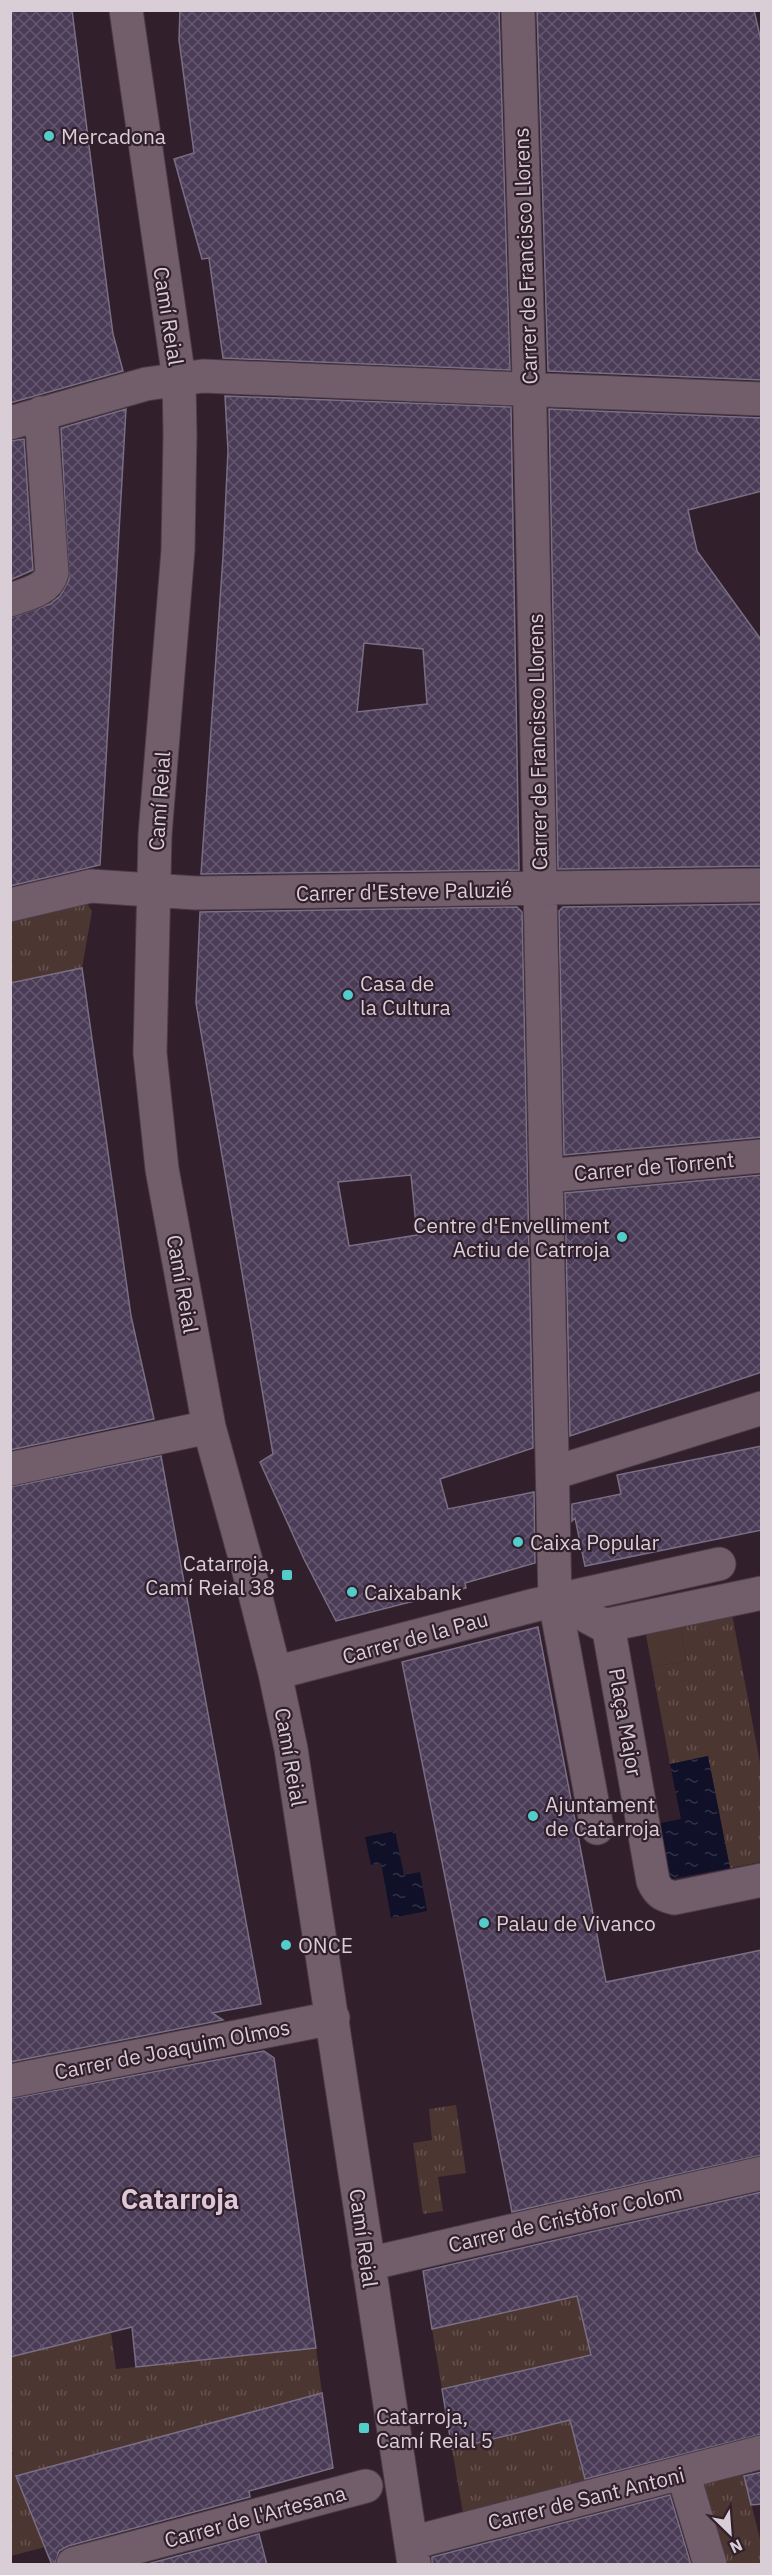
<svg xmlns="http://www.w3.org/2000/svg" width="772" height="2575" font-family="'IBM Plex Sans',sans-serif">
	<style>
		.grass { fill: url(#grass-tufts) }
		.green { fill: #4c3631 }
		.water { fill: url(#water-ripples) }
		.building { fill: url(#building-cross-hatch); stroke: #796e83; stroke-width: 1.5; fill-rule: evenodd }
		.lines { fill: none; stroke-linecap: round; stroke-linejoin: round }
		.minor-casing { stroke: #4b3c47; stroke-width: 35 }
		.minor { stroke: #725d6b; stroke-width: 33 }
		.poi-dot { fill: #53cdc9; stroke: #31202c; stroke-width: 2 }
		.labels { text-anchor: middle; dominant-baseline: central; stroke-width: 4.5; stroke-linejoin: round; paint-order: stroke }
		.poi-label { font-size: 21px; fill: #d9cdd6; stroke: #31202c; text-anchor: start }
		.street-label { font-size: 21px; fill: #d9cdd6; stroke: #31202c }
		.district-label { font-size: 27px; font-weight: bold; fill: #dec7d7; stroke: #31202c }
	</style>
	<defs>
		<pattern id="grass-tufts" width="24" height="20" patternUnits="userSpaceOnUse" patternTransform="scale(1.5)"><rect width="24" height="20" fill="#4c3631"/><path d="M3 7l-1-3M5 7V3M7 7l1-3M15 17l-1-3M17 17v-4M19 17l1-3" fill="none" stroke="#65524e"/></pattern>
		<pattern id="water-ripples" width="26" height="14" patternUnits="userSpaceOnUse" patternTransform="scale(1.5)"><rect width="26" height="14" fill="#101029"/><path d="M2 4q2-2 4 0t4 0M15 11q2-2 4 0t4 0" fill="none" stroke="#323247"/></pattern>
		<pattern id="building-cross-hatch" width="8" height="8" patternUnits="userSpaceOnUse" patternTransform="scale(1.5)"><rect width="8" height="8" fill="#4a3c57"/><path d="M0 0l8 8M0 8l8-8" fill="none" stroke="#64576e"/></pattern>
	</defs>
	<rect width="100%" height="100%" fill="#31202c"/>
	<path class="grass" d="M85,901L92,911L82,968L11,983V921Z
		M732,1614L761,1768V1862L730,1868L708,1756L670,1764L652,1667L686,1661L680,1624Z
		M456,2105L466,2173L438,2177L443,2211L423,2214L413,2143L432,2140L429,2109Z
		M577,2295L591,2355L442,2389L432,2329Z
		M111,2332L116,2369L316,2348L322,2393L16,2476L45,2547L11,2556L10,2456L13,2454L10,2447L11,2357Z
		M570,2420L585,2482L463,2513L452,2449Z
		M743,2471L761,2543V2564H725L702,2482Z"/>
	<path class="green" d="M680,1624L686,1661L652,1667L645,1630Z"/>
	<path class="water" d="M708,1756L730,1868L671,1879L660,1823L681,1819L670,1764Z
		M395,1831L404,1875L420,1872L427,1911L391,1918L381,1863L371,1865L365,1837Z"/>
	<path class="building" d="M10,10H72L107,289L113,334L123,371L10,403Z
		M180,10H499L510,370L223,358L209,258L202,259L174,159L194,153L179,40Z
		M537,10H754L762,45V380L548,371Z
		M225,396L511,407L519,870L201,874L223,557L228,451ZM364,643L423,649L427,704L357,712Z
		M126,409L100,865L10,886V618L50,604L60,596L69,580L61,428Z
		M549,409L762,418V491L688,510L697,551L762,641V866L558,869Z
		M24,439L33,570L10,580V441Z
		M762,904V1137L564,1155L559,911L563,907Z
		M517,907L522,912L533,1448L440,1479L448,1509L534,1492L535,1563L465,1583L466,1588L336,1621L304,1559L260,1462L273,1454L196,1003L200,912ZM411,1175L417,1235L349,1246L338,1182Z
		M82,968L131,1316L154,1419L10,1450V983Z
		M762,1175V1372L570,1436L565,1193Z
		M762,1446V1530L585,1566L575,1518L572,1521V1504L621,1494L617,1475Z
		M161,1456L261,2004L212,2013L223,2020L10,2062V1487Z
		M538,1627L606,1982L762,1950V2155L512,2212L402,1662Z
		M264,2051L274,2058L316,2348L136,2367L132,2327L10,2357V2099Z
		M762,2192V2434L585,2479L570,2420L452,2449L442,2389L591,2355L577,2296L432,2329L423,2271Z
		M322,2393L333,2468L249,2491L250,2497L68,2546L59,2551L55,2565H52L16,2476Z
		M762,2472V2504L751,2505L744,2476Z
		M670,2495L691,2565H432V2557Z
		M259,2534L267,2565H144Z"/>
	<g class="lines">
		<defs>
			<path id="minor" d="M126,10L179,379L180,434L178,550L155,835L150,1053L162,1169L209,1427L254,1590L275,1673L291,1749L414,2564
				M518,10L530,412L555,1601L597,1828
				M10,423L146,384L203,376L762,399
				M10,600C26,594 47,591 52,573L41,413
				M10,905L91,886L196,893L762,885
				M546,1176L762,1156
				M10,1469L209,1427
				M563,1470L762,1408
				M588,1617L601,1624L608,1625L762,1593
				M608,1625L653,1881C658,1892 662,1895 674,1898L762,1880
				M275,1673L535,1605L719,1564
				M10,2081L333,2018
				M368,2264L762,2173
				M683,2473L710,2564
				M411,2543L762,2452
				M73,2564L366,2486"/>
		</defs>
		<use href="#minor" class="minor-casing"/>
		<use href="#minor" class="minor"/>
	</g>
	<g class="poi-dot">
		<circle cx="49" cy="136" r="6"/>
		<circle cx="348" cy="995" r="6"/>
		<circle cx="622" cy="1237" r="6"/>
		<circle cx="518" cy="1542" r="6"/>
		<rect x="281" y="1569" width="12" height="12" rx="3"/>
		<circle cx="352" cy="1592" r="6"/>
		<circle cx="533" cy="1816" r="6"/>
		<circle cx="484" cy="1923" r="6"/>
		<circle cx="286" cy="1945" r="6"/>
		<rect x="358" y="2422" width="12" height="12" rx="3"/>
	</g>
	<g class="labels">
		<g class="poi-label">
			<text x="61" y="136">Mercadona</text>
			<text x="360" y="983">Casa de<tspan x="360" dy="24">la Cultura</tspan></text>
			<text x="610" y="1225" text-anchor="end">Centre d'Envelliment<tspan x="610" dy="24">Actiu de Catrroja</tspan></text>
			<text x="530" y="1542">Caixa Popular</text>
			<text x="275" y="1563" text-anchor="end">Catarroja,<tspan x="275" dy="24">Camí Reial 38</tspan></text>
			<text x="364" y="1592">Caixabank</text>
			<text x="545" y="1804">Ajuntament<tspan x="545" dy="24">de Catarroja</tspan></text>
			<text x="496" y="1923">Palau de Vivanco</text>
			<text x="298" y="1945">ONCE</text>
			<text x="376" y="2416">Catarroja,<tspan x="376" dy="24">Camí Reial 5</tspan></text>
		</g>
		<g class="street-label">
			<text transform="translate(525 256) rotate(-92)">Carrer de Francisco Llorens</text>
			<text transform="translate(169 316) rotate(81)">Camí Reial</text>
			<text transform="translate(537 742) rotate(-91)">Carrer de Francisco Llorens</text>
			<text transform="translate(159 801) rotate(-86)">Camí Reial</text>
			<text transform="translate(404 891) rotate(-1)">Carrer d'Esteve Paluzié</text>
			<text transform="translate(654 1166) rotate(-5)">Carrer de Torrent</text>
			<text transform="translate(183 1284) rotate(80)">Camí Reial</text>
			<text transform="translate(415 1637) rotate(-15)">Carrer de la Pau</text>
			<text transform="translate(626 1722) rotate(80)">Plaça Major</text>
			<text transform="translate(291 1757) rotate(80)">Camí Reial</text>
			<text transform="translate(172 2049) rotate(-11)">Carrer de Joaquim Olmos</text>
			<text transform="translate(565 2218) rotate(-13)">Carrer de Cristòfor Colom</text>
			<text transform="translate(364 2238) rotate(82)">Camí Reial</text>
			<text transform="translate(586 2498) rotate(-14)">Carrer de Sant Antoni</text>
			<text transform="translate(255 2516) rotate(-15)">Carrer de l'Artesana</text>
		</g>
		<g class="district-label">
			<text x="180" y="2198">Catarroja</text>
		</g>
	</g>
	<rect width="772" height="2575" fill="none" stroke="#d9cdd6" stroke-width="24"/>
	<g transform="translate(730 2533) rotate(155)" stroke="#31202c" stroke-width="4.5" paint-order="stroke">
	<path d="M0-4.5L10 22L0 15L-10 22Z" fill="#d9cdd6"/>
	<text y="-9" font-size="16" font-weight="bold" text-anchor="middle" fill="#d9cdd6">N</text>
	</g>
</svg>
